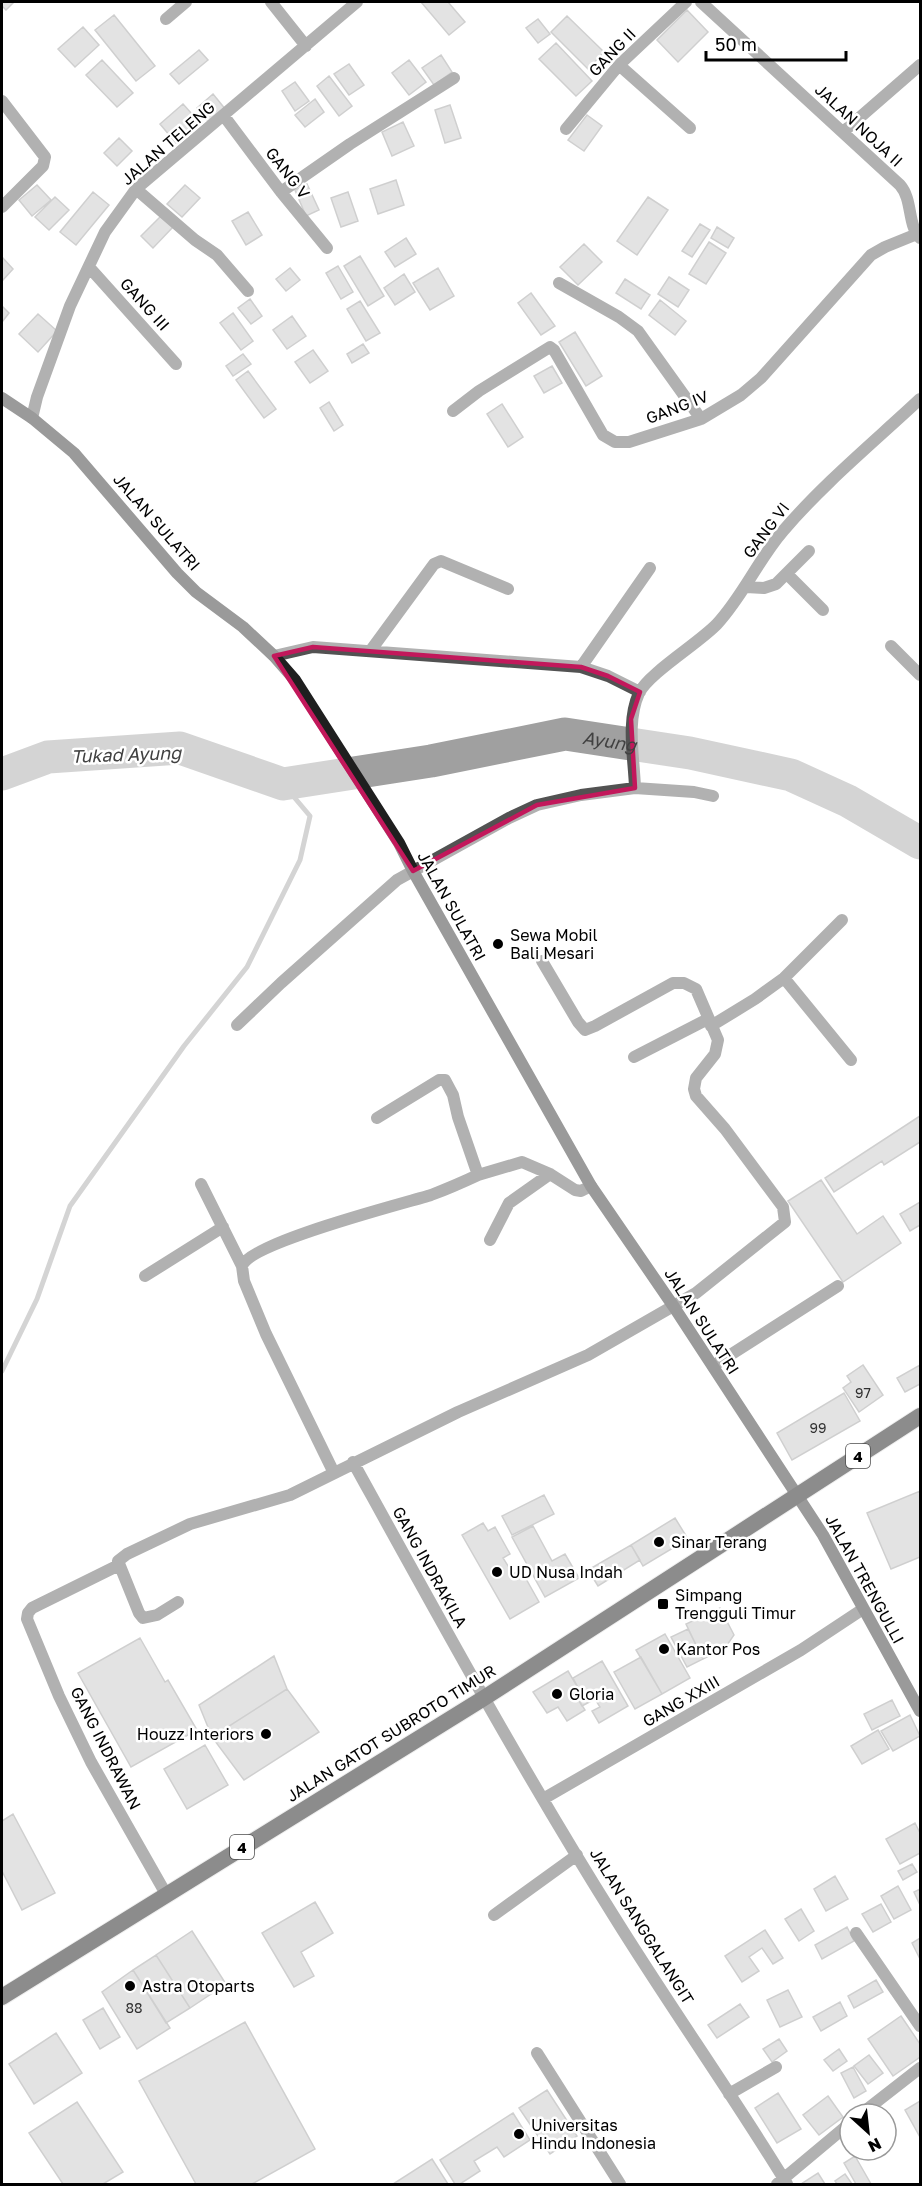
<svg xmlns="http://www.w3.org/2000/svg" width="922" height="2186" font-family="'Golos Text',sans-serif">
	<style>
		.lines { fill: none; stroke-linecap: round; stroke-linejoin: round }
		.stream { stroke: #a0a0a0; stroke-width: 5 }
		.river { stroke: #a0a0a0; stroke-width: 33 }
		.building { fill: #c2c2c2; stroke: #969696; stroke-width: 1.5 }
		.trunk-casing { stroke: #dbdbdb; stroke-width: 18 }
		.minor { stroke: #525252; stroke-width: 12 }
		.secondary { stroke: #1f1f1f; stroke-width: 12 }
		.trunk { stroke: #000; stroke-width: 16 }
		.marked { fill: none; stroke: #c2185b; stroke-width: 4.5; stroke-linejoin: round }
		.poi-dot { fill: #000; stroke: #fff; stroke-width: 2 }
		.labels { text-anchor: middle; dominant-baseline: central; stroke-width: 5; stroke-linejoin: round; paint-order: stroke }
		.number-label { font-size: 14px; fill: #303030 }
		.shield { fill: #fff; stroke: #4c4c4c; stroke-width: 1.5 }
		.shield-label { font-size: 15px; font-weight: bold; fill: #000 }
		.street-label { font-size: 16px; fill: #000; stroke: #fff }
		.poi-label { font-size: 16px; fill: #000; stroke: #fff; text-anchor: start }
		.water-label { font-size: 18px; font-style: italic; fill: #414141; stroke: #fff }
	</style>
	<rect width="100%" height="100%" fill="#fff"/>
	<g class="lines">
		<path class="stream" d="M2,1371L37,1299L70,1206L184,1046L247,967L300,860L310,816L283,784"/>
		<path class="river" id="s1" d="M2,774L48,757L180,748L283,784L431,761L565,734L690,753L791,775L848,801L920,843"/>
	</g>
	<path class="building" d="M2,2H14L6,10L2,6Z
		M421,2H448L465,22L449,35Z
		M687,10L708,32L678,62L657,40Z
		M114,15L155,66L136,81L95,30Z
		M567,16L604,52L588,69L551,32Z
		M538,19L550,34L538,43L526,28Z
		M83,27L99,45L75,67L58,49Z
		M556,43L592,81L576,96L539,59Z
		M199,50L208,60L179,84L170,74Z
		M441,55L452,72L434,85L422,68Z
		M102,60L133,93L117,107L86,75Z
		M409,60L426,82L409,95L392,73Z
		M349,64L364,85L349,95L334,74Z
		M329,76L352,106L339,116L317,86Z
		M295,82L309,101L295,111L282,91Z
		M213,94L226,110L210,124L197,108Z
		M315,99L324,112L305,127L295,115Z
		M183,104L200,123L176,143L160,124Z
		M450,105L461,138L445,143L435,110Z
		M587,115L602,126L584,151L568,140Z
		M403,122L414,146L392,156L382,132Z
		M119,138L132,151L117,166L104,153Z
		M396,180L404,205L378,214L370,189Z
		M307,184L319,210L306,216L295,190Z
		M37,185L51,200L32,216L19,200Z
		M185,185L200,198L182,217L167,204Z
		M93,192L109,205L76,245L60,232Z
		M348,192L358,221L341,227L331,198Z
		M55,197L69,210L49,230L35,217Z
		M648,197L668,210L637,255L617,241Z
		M248,212L262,235L246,245L232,221Z
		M161,216L173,227L153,248L141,236Z
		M700,224L710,230L692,257L682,251Z
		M717,227L734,238L728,248L711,238Z
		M406,238L416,254L395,267L385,252Z
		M709,242L726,253L706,284L689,274Z
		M584,244L602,262L578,285L560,267Z
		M360,256L384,296L368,306L344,266Z
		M2,257L13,269L2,281Z
		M338,266L353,292L341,299L326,273Z
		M290,268L300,280L286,291L276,279Z
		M438,268L454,296L430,310L413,283Z
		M404,274L415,292L395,305L384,288Z
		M669,277L689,290L678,307L658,294Z
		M625,279L650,295L641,309L616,293Z
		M531,293L555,326L541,335L518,303Z
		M250,299L262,316L251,324L238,308Z
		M660,300L686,321L675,335L649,315Z
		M360,301L380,333L366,341L347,309Z
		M2,306L9,313L2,322Z
		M233,313L253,341L241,350L220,323Z
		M38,314L57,331L38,352L19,334Z
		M292,316L306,336L287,349L273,330Z
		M575,332L602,376L586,386L559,342Z
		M363,344L369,353L352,363L347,354Z
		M313,350L328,371L310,383L295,362Z
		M243,354L251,364L233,376L226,366Z
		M552,366L562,383L544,393L534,376Z
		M248,371L276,409L264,418L236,380Z
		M329,402L343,425L334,431L320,408Z
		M502,404L523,437L508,447L487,414Z
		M920,1116V1142L884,1165L882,1161L834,1192L825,1178Z
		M821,1180L857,1234L883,1216L901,1243L843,1282L788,1201Z
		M920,1202V1225L910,1231L900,1214Z
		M863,1365L883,1395L859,1412L843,1388L851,1382L847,1376Z
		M920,1365V1384L905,1392L897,1378Z
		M844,1393L860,1421L792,1460L777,1433Z
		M920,1491V1557L891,1569L867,1513Z
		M544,1495L554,1514L512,1535L502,1516Z
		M675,1518L688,1539L643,1566L631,1545Z
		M483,1523L488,1531L495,1527L510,1554L503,1558L513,1574L521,1570L539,1602L510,1619L462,1535Z
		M533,1526L552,1561L565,1554L579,1578L545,1597L512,1537Z
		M631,1545L640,1560L598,1586L588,1570Z
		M720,1608L734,1635L725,1648L703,1659L686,1624Z
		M688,1629L703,1659L687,1667L671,1637Z
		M665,1634L690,1678L662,1694L636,1650Z
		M140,1638L165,1682L168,1680L197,1730L131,1767L78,1673Z
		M274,1656L287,1689L212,1737L199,1705Z
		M641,1657L662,1694L635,1709L614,1672Z
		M602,1661L628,1706L599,1723L592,1711L600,1707L595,1699L582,1706L576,1696L581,1693L573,1678Z
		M568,1671L581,1693L576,1696L585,1710L567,1721L558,1707L547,1713L533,1692Z
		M287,1689L319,1732L244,1780L212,1737Z
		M892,1700L900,1716L872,1730L864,1714Z
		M910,1715L920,1736L893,1751L881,1731Z
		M878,1730L889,1749L862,1764L851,1746Z
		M205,1745L228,1785L187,1809L164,1769Z
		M13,1814L55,1893L22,1910L2,1871V1821Z
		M915,1823L920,1833V1853L900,1864L886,1839Z
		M912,1864L917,1872L903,1880L898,1871Z
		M835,1876L848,1899L826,1911L814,1889Z
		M898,1886L911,1910L894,1919L881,1896Z
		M920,1889V1905L914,1892Z
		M315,1902L333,1933L301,1952L314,1976L294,1987L262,1933Z
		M881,1904L891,1922L873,1932L862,1914Z
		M801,1909L814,1931L799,1941L785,1919Z
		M847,1927L854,1941L822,1959L815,1945Z
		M765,1930L783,1958L773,1964L762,1948L749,1957L759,1971L742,1982L725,1956Z
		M192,1931L226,1984L190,2008L156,1955Z
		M920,1938V1959L912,1943Z
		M156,1955L190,2008L166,2023L133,1970Z
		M133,1970L170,2028L137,2049L102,1992Z
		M876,1980L883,1992L854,2008L848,1996Z
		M788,1990L802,2017L780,2027L767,2000Z
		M840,2002L847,2016L821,2031L813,2017Z
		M740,2004L749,2017L717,2038L708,2025Z
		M103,2008L120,2037L100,2049L83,2020Z
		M901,2016L920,2044V2057L893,2076L868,2039Z
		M245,2022L315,2149L252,2184H196L139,2081Z
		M56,2033L82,2073L34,2104L9,2064Z
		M779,2039L787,2051L772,2062L763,2049Z
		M839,2049L847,2061L833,2071L824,2060Z
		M869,2055L883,2073L868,2084L854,2066Z
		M853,2067L866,2091L854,2098L841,2073Z
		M547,2090L577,2136L550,2154L519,2108Z
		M778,2093L801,2129L777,2143L755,2108Z
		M828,2096L843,2117L819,2135L803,2115Z
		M920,2101V2137L905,2110Z
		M77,2102L123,2172L103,2184H63L29,2133Z
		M513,2113L530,2140L504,2157L497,2147L474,2161L480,2171L460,2184H455L440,2160Z
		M855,2156L871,2184H856L844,2163Z
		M432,2159L448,2184H393Z
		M818,2173L825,2184H801Z
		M845,2174L852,2184H837L835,2181Z"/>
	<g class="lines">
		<defs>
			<path id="trunk" d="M2,1997L484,1698L920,1416"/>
		</defs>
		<use href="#trunk" class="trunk-casing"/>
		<path class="minor" d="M271,2L306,46
			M701,2L900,185C913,200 907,224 920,238
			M166,19L186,2
			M619,65L690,128
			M2,101L45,157L43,166L2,207
			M224,116L281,192L327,248
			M566,129L619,65L686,2
			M843,132L920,65
			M136,189L195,240L217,255L248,291
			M281,192L350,144L454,78
			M89,267L176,364
			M559,283L619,317L638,331L701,419
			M453,411L479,391L550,347L554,350L603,435L615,442H629L701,419L741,395L761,378L871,255L885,247L917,234
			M32,418L37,397L70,306L105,232L136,189L357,2
			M787,574L823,610
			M746,587L764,588L776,584L809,551
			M891,646L920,675
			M371,650L434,564L441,561L508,589
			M274,656L313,647L581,667L608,676L640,692
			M581,667L650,568
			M635,788C634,757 626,722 639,693C649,673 699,643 717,624C743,596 758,560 783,531C824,483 874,442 920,399
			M784,978L851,1060
			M237,1025L281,983L397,880L509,818L537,805L581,795L635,788L694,792L713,796
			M711,1026L755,999L784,978L842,920
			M634,1057L708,1019
			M478,1175L522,1162L550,1174L575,1190L581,1191L591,1186
			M201,1184L242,1266
			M490,1240L509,1203L550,1174
			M145,1276L223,1227
			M713,1366L838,1286
			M353,1462C438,1616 522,1770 615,1918C671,2008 732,2094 787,2184
			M334,1473L266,1334L244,1281L242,1266C251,1242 402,1204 431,1195C447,1189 463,1182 478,1175L458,1117L453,1095L445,1080H439L377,1118
			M119,1565L32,1608L28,1613L27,1619L59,1696L91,1762L166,1894
			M178,1602L157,1615L143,1618L139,1613L118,1561L127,1554L190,1524L290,1495L458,1412L588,1355L696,1293L785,1222L783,1207L725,1129L696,1096L694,1089L696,1078L715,1054L718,1040L696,989L684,983H673L595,1026L585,1030L578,1022L542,961
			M543,1799L801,1650L863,1609
			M494,1915L577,1855
			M856,1933L920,2026
			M537,2053L620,2184
			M729,2094L776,2067
			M861,2114L920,2068
			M777,2184L850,2123"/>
		<path class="secondary" d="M2,398L32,418L74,453L177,573L196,592L243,627L274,656L295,680L399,843L413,871L591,1186L674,1307L823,1535L920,1711"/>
		<use href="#trunk" class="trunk"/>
	</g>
	<path d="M0 0H922V2186H0ZM313,647L581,667L608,676L640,692L631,719L635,788L537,805L413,871L274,656Z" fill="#fff" fill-opacity=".55" fill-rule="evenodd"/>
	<path class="marked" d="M313,647L581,667L608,676L640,692L631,719L635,788L537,805L413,871L274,656Z"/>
	<g class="poi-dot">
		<circle cx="498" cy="944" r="6"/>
		<circle cx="659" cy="1542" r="6"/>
		<circle cx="497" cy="1572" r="6"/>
		<rect x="657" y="1598" width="12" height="12" rx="3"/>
		<circle cx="664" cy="1649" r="6"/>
		<circle cx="557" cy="1694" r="6"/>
		<circle cx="266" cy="1734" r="6"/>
		<circle cx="130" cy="1986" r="6"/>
		<circle cx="519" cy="2134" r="6"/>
	</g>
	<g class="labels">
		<g class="number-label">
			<text x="863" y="1392">97</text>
			<text x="818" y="1427">99</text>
			<text x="134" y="2007">88</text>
		</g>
		<g class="shield">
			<rect x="846" y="1444" width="24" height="24" rx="4.5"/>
			<rect x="230" y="1835" width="24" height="24" rx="4.5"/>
		</g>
		<g class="shield-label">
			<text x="858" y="1456">4</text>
			<text x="242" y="1847">4</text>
		</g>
		<g class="street-label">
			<text transform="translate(612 52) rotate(-46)">GANG II</text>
			<text transform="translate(859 125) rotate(43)">JALAN NOJA II</text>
			<text transform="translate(168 143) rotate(-41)">JALAN TELENG</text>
			<text transform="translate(288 173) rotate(52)">GANG V</text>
			<text transform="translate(145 304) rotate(48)">GANG III</text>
			<text transform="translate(677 407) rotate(-21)">GANG IV</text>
			<text transform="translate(157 522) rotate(49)">JALAN SULATRI</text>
			<text transform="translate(766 530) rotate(-53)">GANG VI</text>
			<text transform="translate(452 906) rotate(61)">JALAN SULATRI</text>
			<text transform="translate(702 1321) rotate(57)">JALAN SULATRI</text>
			<text transform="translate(430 1567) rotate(61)">GANG INDRAKILA</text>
			<text transform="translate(865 1579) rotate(61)">JALAN TRENGULLI</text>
			<text transform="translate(681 1701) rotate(-30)">GANG XXIII</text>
			<text transform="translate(391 1733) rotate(-32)">JALAN GATOT SUBROTO TIMUR</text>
			<text transform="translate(106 1748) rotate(63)">GANG INDRAWAN</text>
			<text transform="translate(642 1926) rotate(58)">JALAN SANGGALANGIT</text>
		</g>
		<g class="poi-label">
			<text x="510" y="935">Sewa Mobil<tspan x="510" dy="18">Bali Mesari</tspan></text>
			<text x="671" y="1542">Sinar Terang</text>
			<text x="509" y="1572">UD Nusa Indah</text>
			<text x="675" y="1595">Simpang<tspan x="675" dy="18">Trengguli Timur</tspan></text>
			<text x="676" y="1649">Kantor Pos</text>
			<text x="569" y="1694">Gloria</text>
			<text x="254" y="1734" text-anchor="end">Houzz Interiors</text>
			<text x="142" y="1986">Astra Otoparts</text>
			<text x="531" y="2125">Universitas<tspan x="531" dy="18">Hindu Indonesia</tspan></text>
		</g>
		<g class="water-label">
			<text stroke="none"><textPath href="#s1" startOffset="622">Ayung</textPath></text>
			<text transform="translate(126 754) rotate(-2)">Tukad Ayung</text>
		</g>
	</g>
	<rect width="922" height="2186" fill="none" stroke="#000000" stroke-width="6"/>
	<g transform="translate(868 2132) rotate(153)"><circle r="28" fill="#ffffff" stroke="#999999" stroke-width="1.5"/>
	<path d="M0-4.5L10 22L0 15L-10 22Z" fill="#000000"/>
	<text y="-9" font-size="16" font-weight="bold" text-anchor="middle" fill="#000000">N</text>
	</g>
	<path d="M706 51v9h140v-9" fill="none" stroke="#000000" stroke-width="3"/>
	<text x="715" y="51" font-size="18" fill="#000000" stroke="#ffffff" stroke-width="4.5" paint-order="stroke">50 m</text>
</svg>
